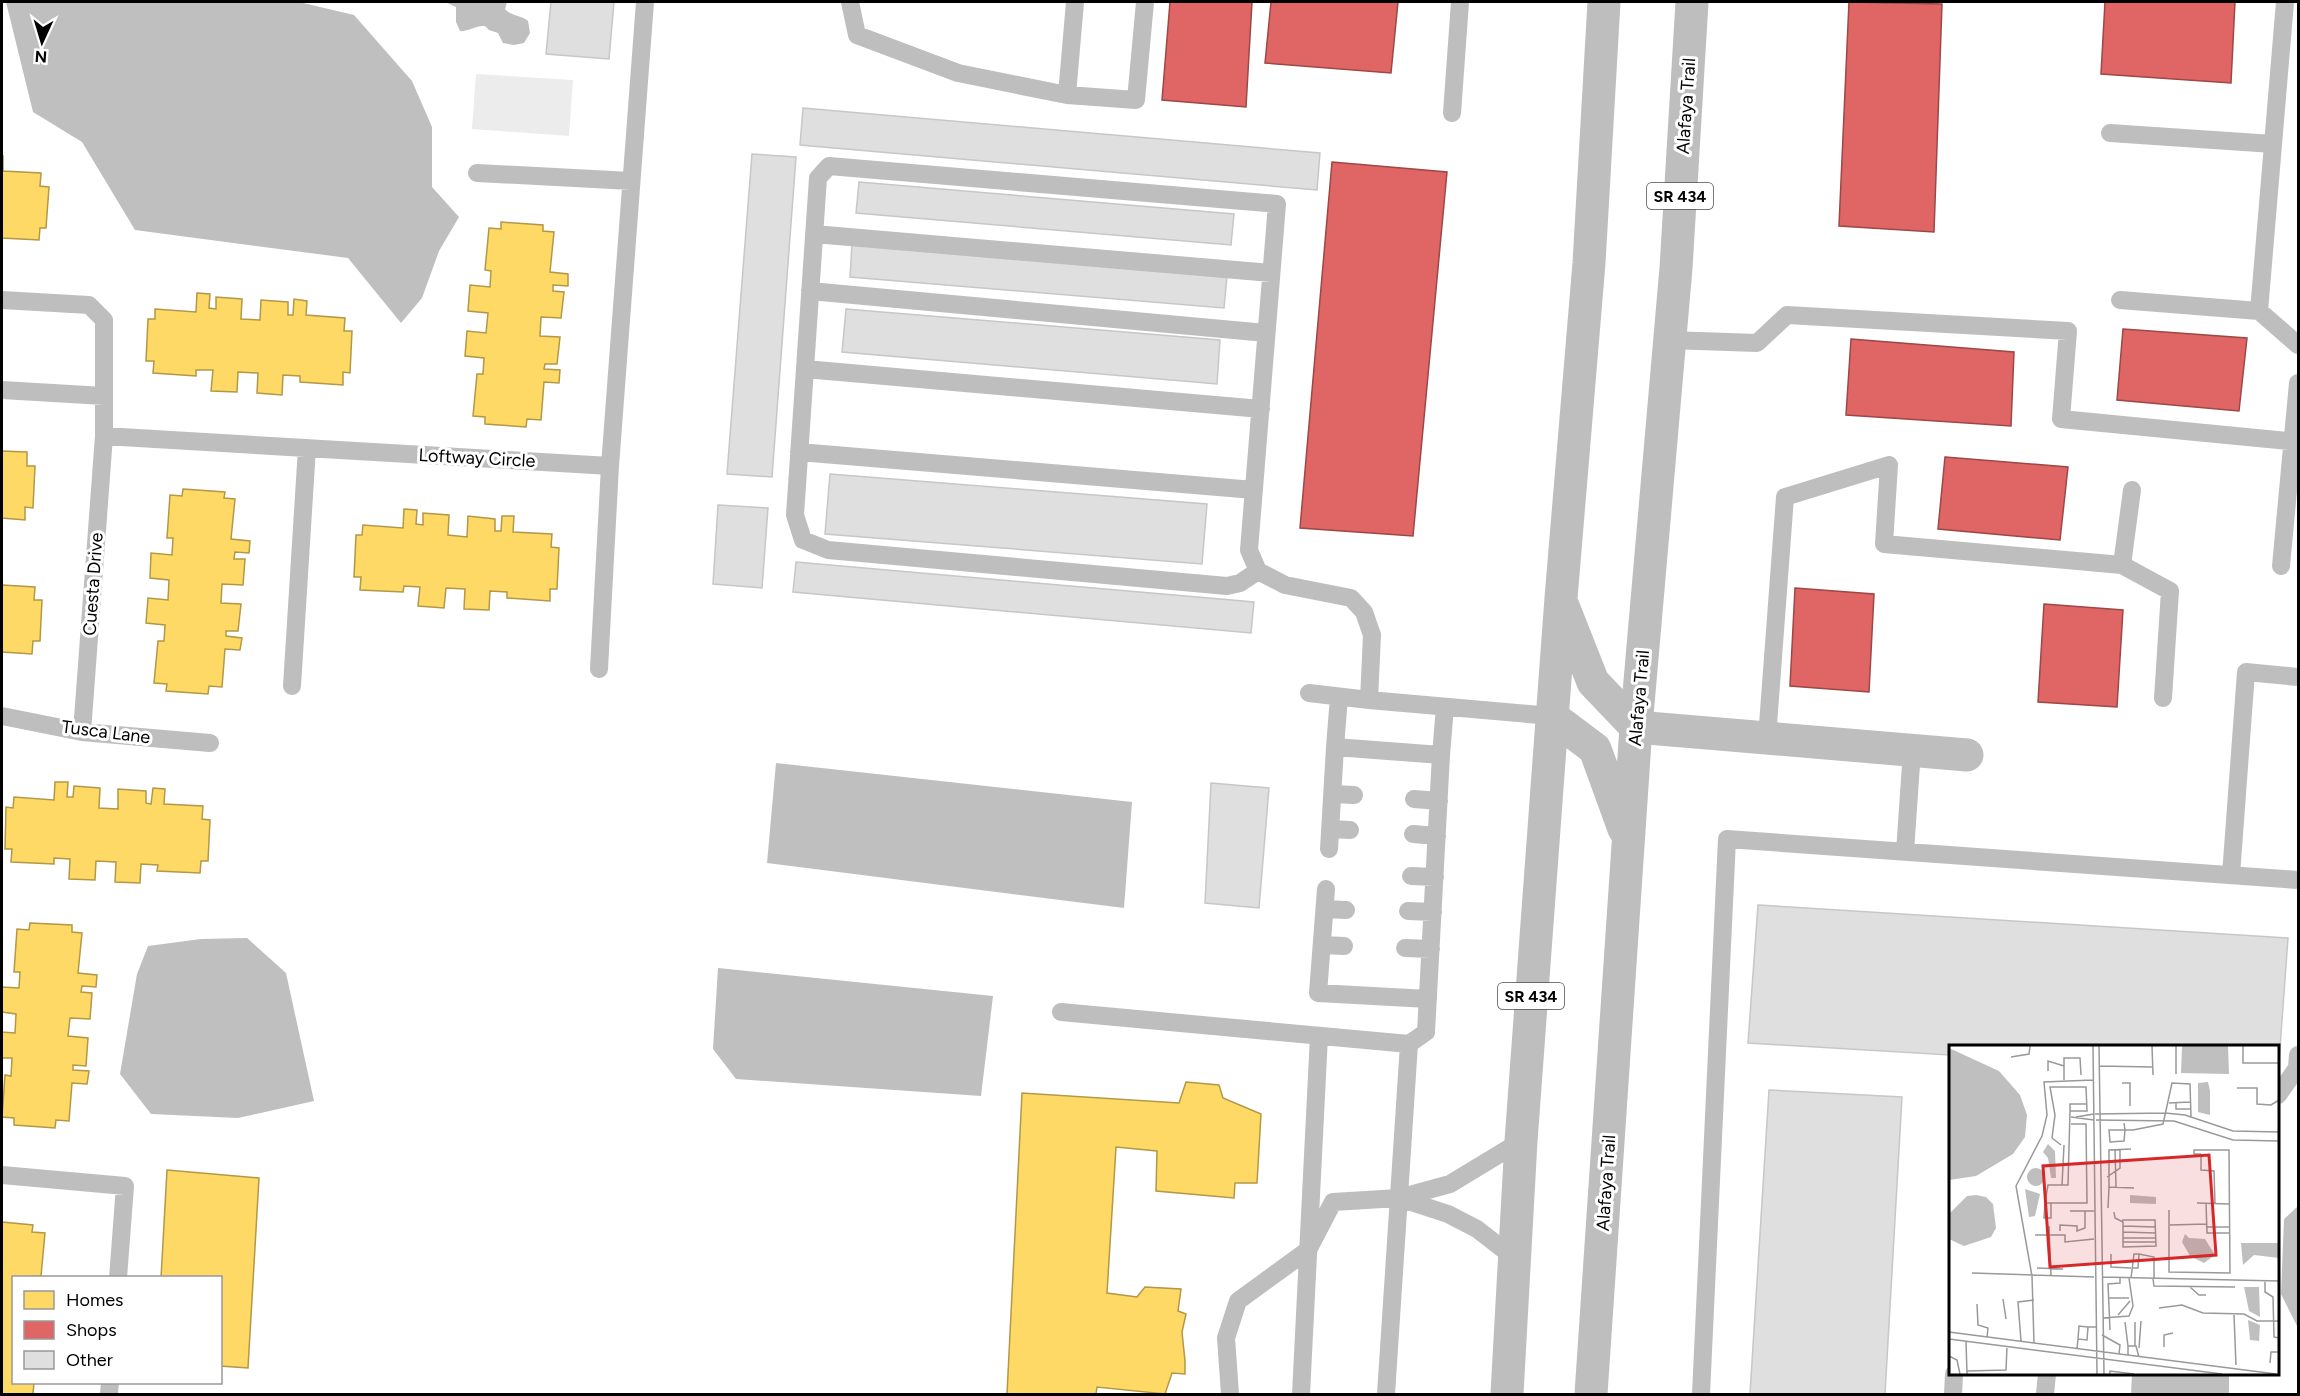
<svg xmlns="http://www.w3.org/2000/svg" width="2300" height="1396" font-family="Figtree,sans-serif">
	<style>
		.green { fill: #ececec }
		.water { fill: #bfbfbf }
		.homes { fill: #ffd966; stroke: #b29847; stroke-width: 1.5 }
		.shops { fill: #e06666; stroke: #9d4747; stroke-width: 1.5 }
		.building { fill: #dfdfdf; stroke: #c7c7c7; stroke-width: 1.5 }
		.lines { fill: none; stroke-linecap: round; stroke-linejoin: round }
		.service { stroke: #bebebe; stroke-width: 18 }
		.minor { stroke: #bebebe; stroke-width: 33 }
		.primary { stroke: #bebebe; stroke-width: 33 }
		.labels { text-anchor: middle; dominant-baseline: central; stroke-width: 6; stroke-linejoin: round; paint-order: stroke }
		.shield { fill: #fff; stroke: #4c4c4c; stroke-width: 1.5 }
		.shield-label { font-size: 16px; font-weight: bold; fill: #000 }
		.street-label { font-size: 18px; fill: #000; stroke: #fff }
		.inset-road { fill: none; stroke: #999; stroke-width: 1.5 }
		.view { fill: #d62828; fill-opacity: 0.15; stroke: #d62828; stroke-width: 3 }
		.inset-edge { fill: none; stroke: #000; stroke-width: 3 }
	</style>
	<rect width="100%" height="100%" fill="#fff"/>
	<path class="green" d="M476,74L573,80L569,136L472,129Z"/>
	<path class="water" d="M6,2H299L354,15L412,81L432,127V187L459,217L439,251L422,298L401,323L348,258L135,230L82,142L33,112Z
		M445,2H507L505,9C511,16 521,15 528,21L530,33L524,43L514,45L503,43L498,33L489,30L485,26C477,25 470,31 460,31L456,22V7Z
		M776,763L1132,802L1124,908L767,863Z
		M247,938L286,973L314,1101L238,1118L151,1114L120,1074L137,974L148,946L201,939Z
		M718,968L993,996L981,1096L736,1079L713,1049Z
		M2298,1206V1328L2281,1294L2284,1219Z
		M2132,1374H2229V1394H2131Z"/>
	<path class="homes" d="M2,156H3V171L41,173L40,186L49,187L46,228H40L39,240L2,238Z
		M501,222L543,225V231L554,232L550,272L568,274V286L553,285V291L564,292L561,318L541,317L540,336L560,337L557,364H545L544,369L560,370L559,383L544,382L541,420L527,419L526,427L485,424V417L473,416L477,374H483L484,358L465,356L467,331L486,333L488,313L468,311L470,285L490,287L491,271L485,270L489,228L501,229Z
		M197,293L210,294L209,308L216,309V297L242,299L241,319L260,320L261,300L288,302V315H293L294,299L307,301L306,315L345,318L344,331H352L350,373L343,372V385L300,382V376L283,375L282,395L257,393L258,373L238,372L237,392L211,391L213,370H196V376L153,373L154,361H146L148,319H155V309L196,312Z
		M2,451L27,452V466H35L33,508L25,507V520L2,518Z
		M183,489L225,492L224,498L235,499L231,539L250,541L249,553L235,552L234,559H245L243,585L222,584L221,603L241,604L238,631H226V636L242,638L240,650L225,649L222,687L209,686L208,694L166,691L167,684L154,683L158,641H164L165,625L146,623L148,598L168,600L169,580L150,578L151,553L172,555L173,538H167L170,495L182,496Z
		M404,509L417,510L416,524L423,525V513L449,515L448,535L467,537L468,516L495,519V531H501L502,516H514L513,532L552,534L551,547L559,548L557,589H550V601L507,598V592L490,591L489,610L464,609L465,589L446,588L444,608L418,606L420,587L404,586L403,592L360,590L361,577H354L356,535H362L363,525L403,528Z
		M2,585L35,587L34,600H42L40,641H33L32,654L2,652Z
		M55,782H68L67,797H73L74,786L100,788L99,808L118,809V789L146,791V803L151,804L153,788L165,789L164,804L203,806L202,819L210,820L208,861H201L200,873L157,871L158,865L141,864L140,883L115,882L116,862L96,861L95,880L69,879L70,859L54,858V864L11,862L12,849H5L6,807L13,808L14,797L54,800Z
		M30,923L72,925V932L82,933L78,973L97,975L96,987L82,986L81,992L92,993L90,1019L70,1018L68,1036L88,1038L86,1066L73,1065V1070L89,1071L87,1084L72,1083L69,1121L56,1120L55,1128L14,1125V1118L2,1117L5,1075L11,1076L12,1058H2V1032L15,1033L16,1014L2,1012V987L19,988L20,972H14L17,929L29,930Z
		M1186,1082L1219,1085L1223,1098L1261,1114L1257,1183H1235L1234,1198L1156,1191L1157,1151L1116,1147L1107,1293L1137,1297L1145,1287L1181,1289L1178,1311L1186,1314L1182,1332L1185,1361V1374L1172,1373L1165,1394L1097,1387L1096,1394H1007L1022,1093L1179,1103Z
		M167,1170L259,1178L248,1368L220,1366V1278H161Z
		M2,1222L33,1225L32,1232L45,1233L41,1276L14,1278V1382H34L33,1394H2Z"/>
	<path class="shops" d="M1170,2H1252L1246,107L1162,100Z
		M1271,2H1398L1391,73L1265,63Z
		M1849,2L1942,4L1934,232L1839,226Z
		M2105,2H2235L2231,83L2101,74Z
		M1332,162L1447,172L1413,536L1300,528Z
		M2123,329L2247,338L2239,411L2117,400Z
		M1851,339L2014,352L2011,426L1846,415Z
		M1945,457L2068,467L2060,540L1938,529Z
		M1795,588L1874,594L1869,692L1790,686Z
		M2044,604L2123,610L2117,707L2038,702Z"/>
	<path class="building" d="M551,2H614L609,59L546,54Z
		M803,108L1320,153L1317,190L800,145Z
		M752,154L796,157L772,477L727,474Z
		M859,182L1234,214L1231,245L856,213Z
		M852,244L1227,276L1224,308L850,277Z
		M846,309L1220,340L1217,384L842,352Z
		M830,474L1207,504L1202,564L825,534Z
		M718,505L768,508L762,588L713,584Z
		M796,562L1254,602L1251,633L793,592Z
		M1211,783L1269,788L1259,908L1205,903Z
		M1758,905L2288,938L2278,1075V1046H1950V1055L1748,1043Z
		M1769,1090L1902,1097L1885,1394H1750Z"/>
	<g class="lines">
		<path class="service" d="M850,2L857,35L958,73L1067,95L1136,100L1145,2
			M1067,95L1075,2
			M1452,113L1460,2
			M2110,133L2273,144
			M477,173L631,181
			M814,234L1271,273
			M810,291L1266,333
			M2,300L89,305L104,320V436L82,732
			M2120,300L2259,311L2298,345
			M2259,311L2285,2
			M1669,340L1757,343L1787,315L2068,331L2061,419L2298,442
			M805,369L1261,409
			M2,390L104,396
			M104,436L610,466
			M799,452L1254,490
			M2122,565L2170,591L2163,698
			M2281,566L2298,383
			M1258,571L1240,583L1227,586L828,550L803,540L795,515L818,178L829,166L1277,204L1249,550L1258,571L1285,585L1351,598L1364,612L1372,635L1369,700
			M599,669L610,466L645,2
			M292,686L307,448
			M1309,693L1369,700L1551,716
			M1339,697L1335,747L1441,755L1445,707
			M2,716L82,732L210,743
			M1767,738L1785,497L1889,465L1884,544L2122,565L2132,490
			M1333,794L1354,795
			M1414,799L1439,801
			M1330,829L1350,830
			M1413,834L1437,836
			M1329,849L1335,747
			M1905,852L1912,750
			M2231,875L2246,672L2298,677
			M1411,876L1435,877
			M1326,889L1318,993L1428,999
			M1325,909L1346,910
			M1408,911L1433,912
			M1322,945L1344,946
			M1405,948L1431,949
			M1061,1012L1409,1044L1386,1394
			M1409,1044L1426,1032L1441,755
			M2278,1095L2297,1068L2298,1055
			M2,1175L125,1186L118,1278
			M1399,1198L1448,1214L1477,1229L1513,1257
			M109,1394L110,1382
			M1230,1394L1226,1338L1238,1301L1308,1250L1333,1202L1399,1198L1450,1184L1521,1141
			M1301,1394L1319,1036
			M1701,1394L1727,839L2298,880
			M1953,1394L1954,1374
			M2045,1394L2047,1374"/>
		<path class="minor" d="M1636,727L1967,755"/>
		<path class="primary" d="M1563,606L1593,682L1636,727
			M1551,716L1595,749L1624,829
			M1507,1394L1521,1141L1561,598L1589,263L1604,2
			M1591,1394L1636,727L1676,268L1692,2"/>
	</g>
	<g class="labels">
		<g class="shield">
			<rect x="1647" y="183" width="66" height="26" rx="4.5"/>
			<rect x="1498" y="983" width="66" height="26" rx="4.5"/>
		</g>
		<g class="shield-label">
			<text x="1680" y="196">SR 434</text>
			<text x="1531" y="996">SR 434</text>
		</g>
		<g class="street-label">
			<text transform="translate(1686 106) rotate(-86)">Alafaya Trail</text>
			<text transform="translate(477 458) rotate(3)">Loftway Circle</text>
			<text transform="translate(93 584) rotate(-86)">Cuesta Drive</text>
			<text transform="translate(1639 698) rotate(-85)">Alafaya Trail</text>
			<text transform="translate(106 732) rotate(7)">Tusca Lane</text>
			<text transform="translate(1606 1183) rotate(-86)">Alafaya Trail</text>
		</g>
	</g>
	<g transform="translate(1949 1045)">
		<rect width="330" height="330" fill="#fff"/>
		<path d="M233,1H279L280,29L232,28ZM0,3L50,26L71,50L78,70L76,92L64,109L27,131L0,135ZM259,37L261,46V70L249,67V38ZM99,99L106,106L107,133H102L99,113L94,107ZM78 132a9 9 0 1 1 18 0a9 9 0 1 1-18 0ZM76,144L91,149L86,171L80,172ZM27,150L37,152L44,159L47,183L42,192L15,201L0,194V169L18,151ZM181,150L207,152V159L181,158ZM236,189L240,193L256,194L266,210L255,218L241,211L233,197ZM292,198H330V213L305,210L294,220ZM295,242H310L311,272L300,266ZM299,275L311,280L310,296L301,295Z" fill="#bfbfbf"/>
		<path class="inset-road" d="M144,1L148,329M150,1L155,329M203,1L204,30M227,1V29M294,1V18H330M62,12L80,9L81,1M150,21L203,22M99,26V16L115,21M115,35V13H131L132,30M173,38H181V61M288,43H308V59L322,60L330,55M227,57V64H241M220,58L241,57M121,66V59H138M146,69L216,68L236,70L284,86L330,87M122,72L145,75M127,72L145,69M147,75L225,76L284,95L330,96M175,78L176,85L175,96L161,97L160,85H184L214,79L223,38L241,39L242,72M112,100L103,93L106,70L101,42H137L138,66H121L119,140H99L96,158H138L137,79H122M166,104L167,142M182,104L160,105V142L185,143M252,109V125L265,126L266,159M158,132L171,123V104M113,140L115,100M96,158L95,173H102V158M248,158L280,159M257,158L258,188H280M159,163L160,142M220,165V227L281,228L280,105H245V109H252M121,166H145M165,167L166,173L174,177V202L207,201L206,175H173M221,180L257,179M100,181L102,231M174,181L207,182M257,182H280M111,186V180L128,181V186L136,183V166M174,187L207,188M86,190H116V197L145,194M174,193H207M174,197H207M162,209V222L182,223M88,223L114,224M184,223H189L190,209M23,228L145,232M153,232L330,236M182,233L185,209H190L205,212V234M204,234L205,241L286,242M316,235V247L324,252L325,292L330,293M241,242L250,250H257M160,253H180M54,254L57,274M28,259L29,280L39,283L38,292M210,263L233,260L254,268L295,269L308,276H330M169,270L181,256M285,270L287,320M154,273L180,271L184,261L180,233M176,277L179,301M186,277V301M161,285L159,239L171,238V233M0,287L327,329M153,290L171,300L170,309M0,294L273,329M129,294L130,281L139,282M17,296L18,329M72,296L69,257L85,255M85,298L83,231L67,141L93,91L98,70L95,37L144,35M215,302V290L224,288M190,303L192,276M128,304L129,294L138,295L139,282H147M179,310V301H187L190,312M0,311L8,315L11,329M321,318L322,307H330M18,326L57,325L58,301M161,329V326L185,329"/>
		<path class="view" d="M260,110L267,210L101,222L94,121Z"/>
		<rect width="330" height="330" class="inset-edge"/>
	</g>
	<rect width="2300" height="1396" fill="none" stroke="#000000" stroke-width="6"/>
	<rect x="12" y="1276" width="210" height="108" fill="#ffffff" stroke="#999999" stroke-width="1.5"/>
	<rect x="24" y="1291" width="30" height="18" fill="#ffd966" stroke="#999999" stroke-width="1.5"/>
	<text x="66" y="1306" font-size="18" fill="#000000">Homes</text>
	<rect x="24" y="1321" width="30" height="18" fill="#e06666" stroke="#999999" stroke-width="1.5"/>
	<text x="66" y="1336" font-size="18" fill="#000000">Shops</text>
	<rect x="24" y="1351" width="30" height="18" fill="#dfdfdf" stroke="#999999" stroke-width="1.5"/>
	<text x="66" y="1366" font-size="18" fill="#000000">Other</text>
	<g transform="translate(42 42) rotate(184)" stroke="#ffffff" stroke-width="4.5" paint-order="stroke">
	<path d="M0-4.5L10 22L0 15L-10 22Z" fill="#000000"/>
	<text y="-9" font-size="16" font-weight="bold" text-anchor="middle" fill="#000000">N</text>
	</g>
</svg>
